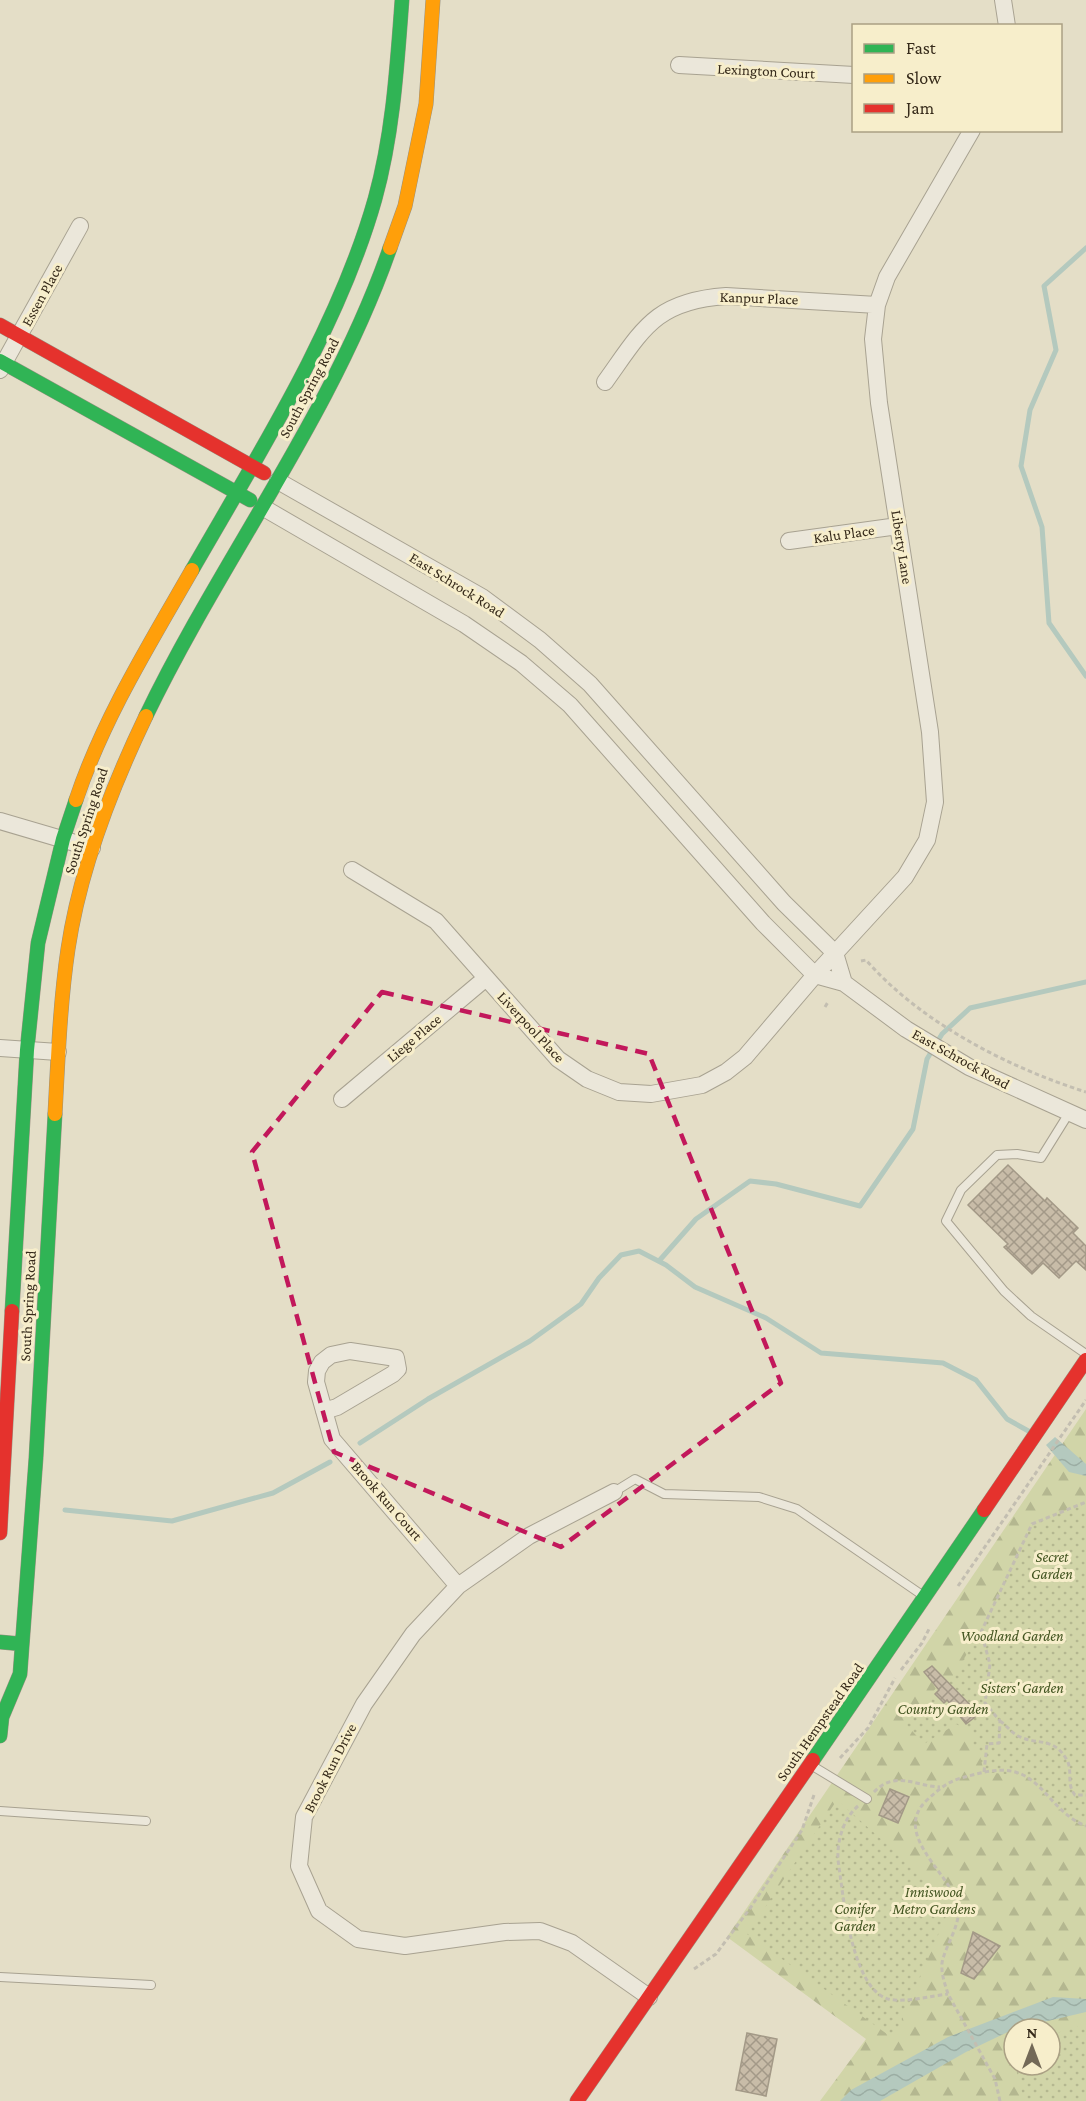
<svg xmlns="http://www.w3.org/2000/svg" width="1086" height="2101" font-family="'Crimson Pro',serif">
	<style>
		.forest { fill: url(#forest-firs); fill-rule: evenodd }
		.park { fill: url(#park-dots) }
		.water { fill: url(#water-waves) }
		.lines { fill: none; stroke-linecap: round; stroke-linejoin: round }
		.stream { stroke: #b4c9be; stroke-width: 5 }
		.building { fill: url(#building-cross-hatch); stroke: #a39987; stroke-width: 1.5 }
		.lane-casing { stroke: #a8a291; stroke-width: 10 }
		.street-casing { stroke: #a8a291; stroke-width: 18 }
		.fast-casing { stroke: #989181; stroke-width: 15 }
		.slow-casing { stroke: #989181; stroke-width: 15 }
		.jam-casing { stroke: #989181; stroke-width: 15 }
		.path { stroke: #c3beb1; stroke-width: 3; stroke-dasharray: 4.5 3; stroke-linecap: butt }
		.lane { stroke: #ebe7da; stroke-width: 8 }
		.street { stroke: #ebe7da; stroke-width: 16 }
		.fast { stroke: #30b455; stroke-width: 14 }
		.slow { stroke: #ff9f0a; stroke-width: 14 }
		.jam { stroke: #e5322d; stroke-width: 14 }
		.marked { fill: none; stroke: #c2185b; stroke-width: 4.5; stroke-dasharray: 12 8; stroke-linejoin: round }
		.labels { text-anchor: middle; dominant-baseline: central; stroke-width: 6; stroke-linejoin: round; paint-order: stroke }
		.street-label { font-size: 15px; fill: #362a1a; stroke: #f7eecb }
		.park-label { font-size: 15px; font-style: italic; fill: #425420; stroke: #f7eecb }
	</style>
	<defs>
		<pattern id="forest-firs" width="22" height="20" patternUnits="userSpaceOnUse" patternTransform="scale(1.5)"><rect width="22" height="20" fill="#d1d5a8"/><path d="M5 1l3.5 6h-7zM16 11l3.5 6h-7z" fill="#b4b790"/></pattern>
		<pattern id="park-dots" width="8" height="8" patternUnits="userSpaceOnUse" patternTransform="scale(1.5)"><rect width="8" height="8" fill="#d1d5a8"/><path d="M2 2h.1M6 6h.1" fill="none" stroke="#b4b790" stroke-width="1.8" stroke-linecap="round"/></pattern>
		<pattern id="water-waves" width="16" height="10" patternUnits="userSpaceOnUse" patternTransform="scale(1.5)"><rect width="16" height="10" fill="#b4c9be"/><path d="M0 5q4-4 8 0t8 0" fill="none" stroke="#9bada3"/></pattern>
		<pattern id="building-cross-hatch" width="8" height="8" patternUnits="userSpaceOnUse" patternTransform="scale(1.5)"><rect width="8" height="8" fill="#c8bca8"/><path d="M0 0l8 8M0 8l8-8" fill="none" stroke="#a39988"/></pattern>
	</defs>
	<rect width="100%" height="100%" fill="#e4dec7"/>
	<path class="forest" d="M1086,1409V2101H820L866,2039L727,1937ZM1014,2029H1050V2065H1014Z"/>
	<path class="park" d="M1086,1502V1826L1070,1820L1026,1776L984,1772L979,1752L973,1751V1733L956,1724L924,1744L904,1722L941,1683L945,1685L949,1682L981,1632L1032,1524Z
		M837,1800L952,1902L894,2039L747,1934Z
		M1086,2024V2101H1024L1015,2065H1050V2035Z"/>
	<path class="water" d="M1055,1437L1086,1464V1476L1069,1472L1046,1445Z
		M1053,1997L1086,1999V2012L1014,2029L966,2052L880,2101H840L851,2090L948,2037Z"/>
	<g class="lines">
		<path class="stream" d="M1086,248L1044,286L1056,350L1030,410L1021,466L1042,527L1049,623L1086,676
			M659,1261L696,1219L750,1181L776,1184L860,1206L913,1129L927,1059L942,1034L970,1008L1086,982
			M360,1443L428,1399L530,1341L581,1304L599,1278L621,1255L639,1251L666,1265L695,1287L766,1318L821,1353L943,1363L976,1380L1007,1419L1032,1433
			M65,1510L172,1521L273,1493L330,1462"/>
	</g>
	<path class="building" d="M1008,1165L1045,1201L1047,1198L1078,1228L1073,1233L1086,1246V1270L1076,1261L1059,1278L1043,1263L1032,1274L1004,1247L1008,1244L968,1205Z
		M932,1666L979,1714L966,1724L947,1700L944,1703L935,1694L939,1690L924,1672Z
		M890,1789L909,1797L898,1823L879,1815Z
		M973,1932L1000,1946L974,1979L961,1973Z
		M747,2033L777,2039L766,2096L736,2090Z"/>
	<g class="lines">
		<defs>
			<path id="lane" d="M1069,1113L1041,1158L1017,1154L997,1155L961,1190L946,1221L1004,1291L1031,1316L1086,1354
				M614,1492L635,1479L664,1494L759,1497L797,1509L925,1597
				M811,1765L867,1799
				M0,1811L146,1821
				M0,1977L151,1985"/>
			<path id="street" d="M1003,0L1007,26
				M679,65L854,75
				M0,370L80,226
				M605,382C643,329 655,301 726,296L877,305
				M278,481L482,597L540,640L590,684L784,903L835,953L844,983
				M264,508L464,624L521,663L570,705L763,923L815,975L844,983L906,1029L969,1067L1086,1120
				M789,541L898,526
				M0,821L92,848
				M352,870L436,921L558,1059L587,1079L619,1092L651,1094L702,1085L726,1072L745,1057L815,975L905,877L927,840L935,802L930,732L879,403L873,339L877,305L887,277L972,130
				M0,1048L58,1052
				M342,1099L486,978
				M324,1411L337,1407L393,1374L398,1369L396,1358L350,1351L331,1355L322,1362L317,1371L316,1382L332,1439L458,1586
				M614,1492L529,1536L458,1586L413,1634L364,1704L304,1817L299,1866L319,1911L358,1939L405,1946L505,1932L540,1931L572,1943L649,1997"/>
			<path id="fast" d="M0,361L250,500
				M192,570C258,455 339,327 375,199C393,134 397,67 402,0
				M146,716C222,558 332,415 390,248
				M12,1311L27,1050L38,943L63,839L76,800
				M0,1642L22,1644
				M0,1736L2,1717L20,1674L36,1458L55,1114
				M813,1760L984,1510"/>
			<path id="slow" d="M390,248L405,206L426,104L433,0
				M76,800C103,719 149,645 192,570
				M55,1114C58,1059 60,1003 68,949C80,868 111,789 146,716"/>
			<path id="jam" d="M0,325L264,473
				M984,1510L1086,1360
				M0,1533L12,1311
				M577,2101L813,1760"/>
		</defs>
		<use href="#lane" class="lane-casing"/>
		<use href="#street" class="street-casing"/>
		<use href="#fast" class="fast-casing"/>
		<use href="#slow" class="slow-casing"/>
		<use href="#jam" class="jam-casing"/>
		<path class="path" d="M861,961L866,960C920,1022 1007,1067 1086,1092
			M825,1007L828,1002
			M958,1586L1086,1400
			M901,1670L922,1643L929,1629
			M1000,1721C1006,1725 1012,1733 1018,1736C1039,1746 1053,1736 1067,1760C1073,1772 1066,1784 1075,1795H1086
			M840,1758L868,1728L895,1678
			M984,1772L987,1744L999,1743L1000,1721L985,1703L990,1664L981,1632L1032,1524L1086,1502
			M874,1792C895,1770 915,1786 940,1787
			M858,1806C843,1819 837,1841 838,1860C843,1893 851,1988 888,1999C905,2003 931,1996 948,1994
			M694,1969L716,1954L751,1907L802,1830L814,1795
			M1000,2101L995,2079L948,1994C945,1984 941,1974 942,1963C945,1945 964,1921 957,1902C946,1870 892,1833 927,1800C938,1790 947,1782 961,1778C981,1773 1003,1765 1023,1775C1046,1786 1056,1814 1086,1826"/>
		<use href="#lane" class="lane"/>
		<use href="#street" class="street"/>
		<use href="#fast" class="fast"/>
		<use href="#slow" class="slow"/>
		<use href="#jam" class="jam"/>
	</g>
	<path class="marked" d="M382,992L649,1054L781,1383L561,1547L334,1452L252,1152Z"/>
	<g class="labels">
		<g class="street-label">
			<text transform="translate(766 71) rotate(3)">Lexington Court</text>
			<text transform="translate(42 295) rotate(-61)">Essen Place</text>
			<text transform="translate(759 298) rotate(2)">Kanpur Place</text>
			<text transform="translate(309 388) rotate(-62)">South Spring Road</text>
			<text transform="translate(844 534) rotate(-8)">Kalu Place</text>
			<text transform="translate(902 547) rotate(81)">Liberty Lane</text>
			<text transform="translate(457 585) rotate(32)">East Schrock Road</text>
			<text transform="translate(86 821) rotate(-72)">South Spring Road</text>
			<text transform="translate(531 1027) rotate(47)">Liverpool Place</text>
			<text transform="translate(414 1038) rotate(-40)">Liege Place</text>
			<text transform="translate(961 1059) rotate(29)">East Schrock Road</text>
			<text transform="translate(28 1306) rotate(-87)">South Spring Road</text>
			<text transform="translate(387 1501) rotate(49)">Brook Run Court</text>
			<text transform="translate(820 1722) rotate(-55)">South Hempstead Road</text>
			<text transform="translate(330 1768) rotate(-63)">Brook Run Drive</text>
		</g>
		<g class="park-label">
			<text x="1052" y="1557">Secret<tspan x="1052" dy="17">Garden</tspan></text>
			<text x="1012" y="1636">Woodland Garden</text>
			<text x="1022" y="1688">Sisters' Garden</text>
			<text x="943" y="1709">Country Garden</text>
			<text x="934" y="1892">Inniswood<tspan x="934" dy="17">Metro Gardens</tspan></text>
			<text x="855" y="1909">Conifer<tspan x="855" dy="17">Garden</tspan></text>
		</g>
	</g>
	<rect x="852" y="24" width="210" height="108" fill="#f7eecb" stroke="#aaa084" stroke-width="1.5"/>
	<rect x="864" y="44" width="30" height="9" fill="#30b455" stroke="#aaa084" stroke-width="1.5"/>
	<text x="906" y="54" font-size="18" fill="#362a1a">Fast</text>
	<rect x="864" y="74" width="30" height="9" fill="#ff9f0a" stroke="#aaa084" stroke-width="1.5"/>
	<text x="906" y="84" font-size="18" fill="#362a1a">Slow</text>
	<rect x="864" y="104" width="30" height="9" fill="#e5322d" stroke="#aaa084" stroke-width="1.5"/>
	<text x="906" y="114" font-size="18" fill="#362a1a">Jam</text>
	<g transform="translate(1032 2047)"><circle r="28" fill="#f7eecb" stroke="#aaa084" stroke-width="1.5"/>
	<path d="M0-4.5L10 22L0 15L-10 22Z" fill="#736957"/>
	<text y="-9" font-size="16" font-weight="bold" text-anchor="middle" fill="#362a1a">N</text>
	</g>
</svg>
